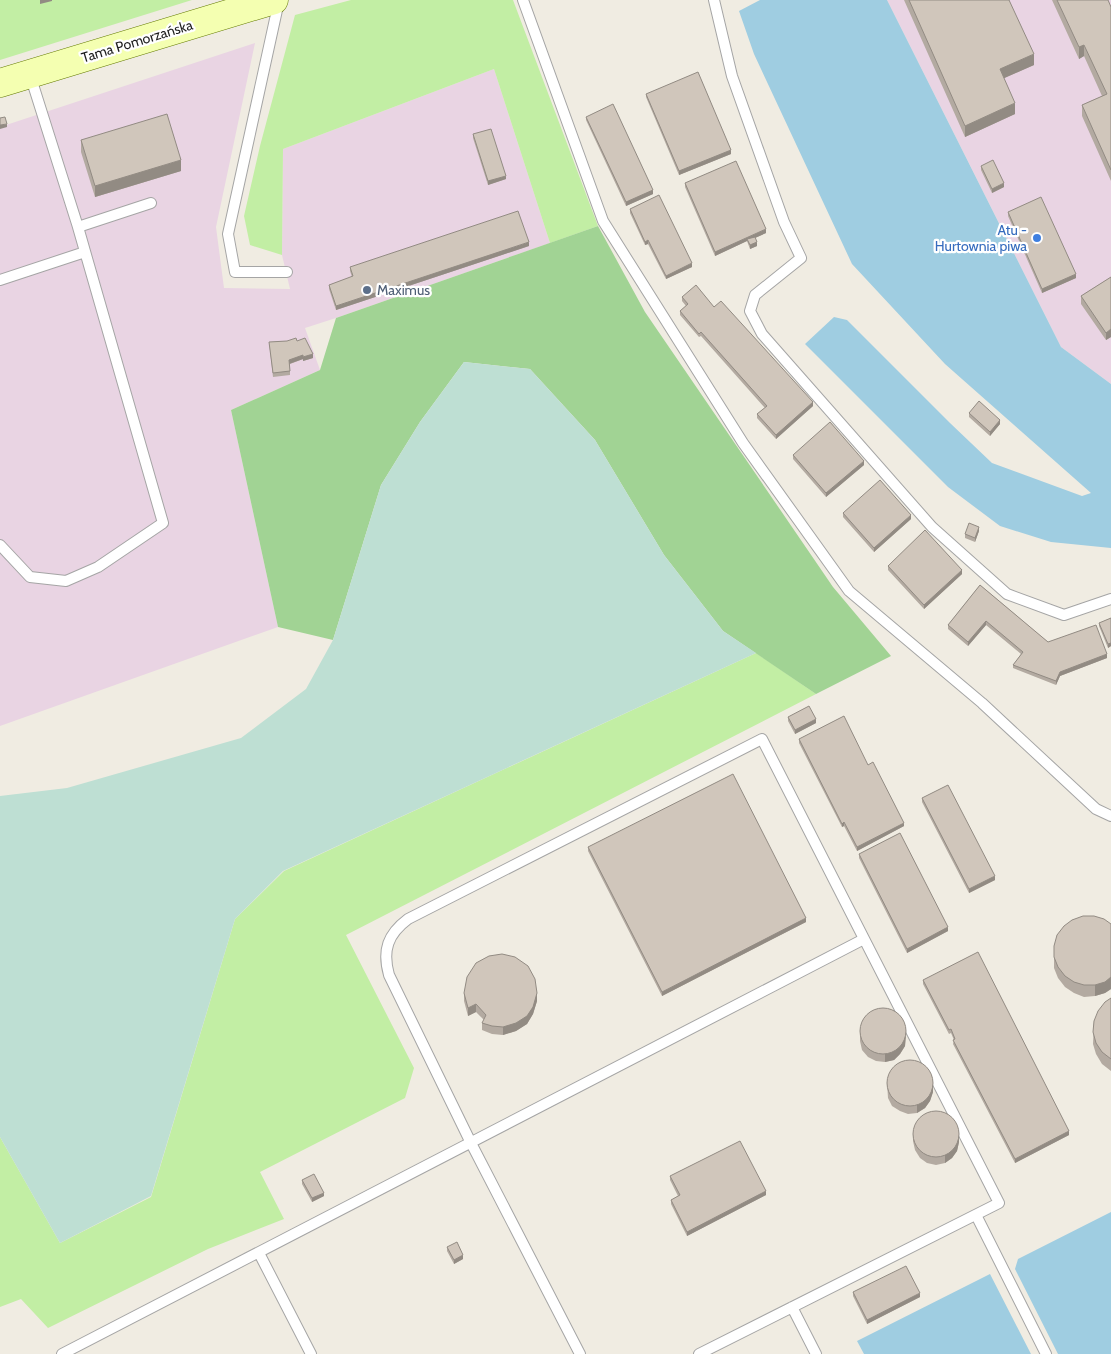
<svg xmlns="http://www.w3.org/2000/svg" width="1111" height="1354" font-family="Cabin,sans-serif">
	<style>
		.industrial { fill: #e9d4e3 }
		.grass { fill: #c2eea4 }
		.forest { fill: #a1d394 }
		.wetland { fill: #bedfd3 }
		.water { fill: #9fcde1 }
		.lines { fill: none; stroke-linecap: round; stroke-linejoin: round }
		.lane-casing { stroke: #a5a5a5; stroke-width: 12 }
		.secondary-casing { stroke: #627900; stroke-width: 29 }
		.lane { stroke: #fff; stroke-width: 10 }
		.secondary { stroke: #f4ffb1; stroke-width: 28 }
		.wall { fill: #b3aaa1 }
		.shaded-wall { fill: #928b83 }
		.building { fill: #d0c6bb; stroke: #928b83 }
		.shop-dot { fill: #3f7fe0; stroke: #fff; stroke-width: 2 }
		.service-dot { fill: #5c6f8a; stroke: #fff; stroke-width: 2 }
		.labels { text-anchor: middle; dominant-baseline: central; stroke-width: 4.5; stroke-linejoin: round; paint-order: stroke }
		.street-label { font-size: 14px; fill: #1e1e1e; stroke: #fff }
		.shop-label { font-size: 14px; fill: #366cbe; stroke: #fff; text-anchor: end }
		.service-label { font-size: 14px; fill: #4e5e75; stroke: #fff; text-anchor: start }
	</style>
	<rect width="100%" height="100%" fill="#f0ece2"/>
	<path class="industrial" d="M887,0H1111V384L1061,347Z
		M255,43L216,227L224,288L290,289L282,255L283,149L494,69L550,243L336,318L305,328L320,370L231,410L278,627L0,726V127Z"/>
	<path class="grass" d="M0,0H192L0,60Z
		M351,0H513L598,226L550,243L494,69L283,149L282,255L250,245L244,216L260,146L295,15Z
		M756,653L816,694L346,935L414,1068L405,1098L260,1172L284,1219L208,1249L48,1328L21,1299L0,1307V1137L60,1243L151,1197L235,919L284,871Z"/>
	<path class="forest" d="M598,226L645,312L833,587L891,656L816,694L723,631L664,555L595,440L530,369L464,362L420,422L381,485L333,640L278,627L231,410L320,370L336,318Z"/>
	<path class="wetland" d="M464,362L530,369L595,440L664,555L723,631L756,653L283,871L235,919L151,1196L60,1243L0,1137V796L67,788L241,738L306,689L333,640L381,485L420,422Z"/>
	<path class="water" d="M760,0H887L1061,347L1111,384V548L1051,542L1000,526L948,487L805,344L834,317L847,320L950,423L992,463L1082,496L1091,493L945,364L852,264L754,54L739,11Z
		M1111,1212V1354H1058L1015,1269L1018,1259Z
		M990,1274L1031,1354H864L857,1341Z"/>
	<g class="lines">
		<defs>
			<path id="lane" d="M523,0L603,221L743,443L849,591L982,703L1096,809L1111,816
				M714,0L732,76L784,222L801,258L755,295L750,311L762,334L932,527L1007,594L1064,615L1111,599
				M279,1L228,234L235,272H287
				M30,75L78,227L151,203
				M0,280L85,252
				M0,545L30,577L66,581L98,567L163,523L78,227
				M976,1215L1046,1354
				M259,1253L311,1354
				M792,1307L816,1354
				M62,1354L864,939
				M580,1354L471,1143L389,975C382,950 388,934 408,919L762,739L999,1203L699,1354"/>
			<path id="secondary" d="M0,83L274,0"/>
		</defs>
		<use href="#lane" class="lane-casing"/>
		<use href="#secondary" class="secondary-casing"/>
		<use href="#lane" class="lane"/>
		<use href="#secondary" class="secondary"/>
	</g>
	<path class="wall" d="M904,0H1009L1034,65L1004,78L1015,114L965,137Z
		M1052,0H1108L1111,7V181L1082,116V105L1102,96L1084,56L1079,59Z
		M646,94L731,154L679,175L646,97Z
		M586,117L653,194L626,206L586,120Z
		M473,134L506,179L488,185L473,138Z
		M81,140L181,171L95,197L81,152Z
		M981,166L1004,187L992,193L981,170Z
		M685,183L766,233L755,238L757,246L750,249L747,241L715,256L685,187Z
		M630,209L692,267L666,279L648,244L645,245L630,213Z
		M1008,212L1076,278L1042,293L1008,216Z
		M529,246L336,310L329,289V285L352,277L350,271V267Z
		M1111,277V337L1106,340L1081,304V296Z
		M682,297L714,307L813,406L776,439L757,418V414L765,408L701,336L699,337L680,315V311L686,306L682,301Z
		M297,341L313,358L303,361V359L290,364V375L273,377L269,342Z
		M969,413L1000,424L990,436L969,417Z
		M793,455L864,465L826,497L793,459Z
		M843,513L911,519L874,552L843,517Z
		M979,531L975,542L965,538V534Z
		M888,566L962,574L924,609L888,570Z
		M980,585L1048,642L1107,658L1060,676L1056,685L1013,668V665L1021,654L986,625L968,646L948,629V625Z
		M1111,618V646L1108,648L1099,626V623Z
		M788,717L816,723L795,734L788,721Z
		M799,739L868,765L904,826L857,851L844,826L842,827L799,743Z
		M922,798L995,880L969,893L922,802Z
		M588,847L806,922L662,996L588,851Z
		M859,854L948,931L907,953L859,858Z
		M1111,924V989L1105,993L1095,996L1084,997L1074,993L1065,987L1058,978L1054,968V946Z
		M923,980L1069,1135L1015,1163L953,1044L954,1040L951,1033L949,1034L923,984Z
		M464,993L537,1001L533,1014L527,1024L516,1031L503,1035L492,1034L482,1030V1023L484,1020L476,1012L468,1016L464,1001Z
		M1111,998V1071L1102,1064L1096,1054L1093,1044L1094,1021Z
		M860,1033L906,1037L905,1046L900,1054L894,1060L885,1062L876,1061L868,1057L862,1050L860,1041Z
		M887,1082L933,1092L930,1101L925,1108L917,1113L908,1114L900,1111L892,1106L888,1098Z
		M913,1134L959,1142L957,1151L952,1158L945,1163L936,1165L927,1163L920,1158L915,1150L913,1141Z
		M670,1176L766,1195L687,1236L671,1204V1200L678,1196L670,1180Z
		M302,1180L324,1196L312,1202L302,1184Z
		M447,1247L463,1259L454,1264L447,1251Z
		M853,1292L920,1297L867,1324L853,1296Z"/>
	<path class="shaded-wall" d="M40,0H52V1L40,4Z
		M1084,45V56L1079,59V47Z
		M1034,54V65L1000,80V69Z
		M1015,103V114L965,137V126Z
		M7,124V127L0,129V125Z
		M731,150V154L679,175V171Z
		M181,160V171L95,197V186Z
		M506,176V179L488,185V181Z
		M1004,183V187L992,193V189Z
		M653,190V194L626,206V202Z
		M766,229V233L748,241L747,239V241L715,256V252Z
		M648,240V244L645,245V242Z
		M529,242V246L336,310V306Z
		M757,242V246L750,249V245Z
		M692,263V267L666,279V276Z
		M1076,274V278L1042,293V289Z
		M1111,329V337L1106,340V333Z
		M313,354V358L303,361V357Z
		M303,355V359L289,364V360Z
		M813,402V406L776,439V435Z
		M1000,420V424L990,436V432Z
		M864,461V465L826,497V493Z
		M911,515V519L874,552V548Z
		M979,527V531L975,542V538Z
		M962,570V574L924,609V605Z
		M986,621V625L968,646V642Z
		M1111,643V646L1108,648V644Z
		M1107,654V658L1060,676L1056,685V681L1060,672Z
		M816,719V723L795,734V730Z
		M844,822V826L842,827V824Z
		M904,823V826L857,851V847Z
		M995,876V880L969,893V889Z
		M806,918V922L662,996V992Z
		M948,927V931L907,953V949Z
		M1111,977V989L1105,993L1095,996V985Z
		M537,993V1001L533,1014L527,1024L516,1031L503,1035V1027Z
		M476,1004V1012L468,1016V1008Z
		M906,1030L905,1046L900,1054L894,1060L885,1062V1054Z
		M933,1084V1092L930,1101L925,1108L917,1113V1105Z
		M1069,1131V1135L1015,1163V1159Z
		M959,1135V1142L957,1151L952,1158L945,1163V1155Z
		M766,1191V1195L687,1236V1232Z
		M324,1193V1196L312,1202V1198Z
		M463,1255V1259L454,1264V1260Z
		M920,1293V1297L867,1324V1320Z"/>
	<path class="building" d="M909,0H1009L1034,54L1000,69L1015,103L965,126Z
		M1057,0H1108L1111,7V170L1082,105L1107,94L1084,45L1079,47Z
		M698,72L731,150L679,171L646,94Z
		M613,104L653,190L626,202L586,117Z
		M167,114L181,160L95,186L81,140Z
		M5,117L7,124L0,125V118Z
		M491,129L506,176L488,181L473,134Z
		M993,160L1004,183L992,189L981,166Z
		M736,161L766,229L715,252L685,183Z
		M659,195L692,263L666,276L648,240L645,242L630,209Z
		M1041,197L1076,274L1042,289L1008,212Z
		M518,211L529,242L336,306L329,285L353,276L350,267Z
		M755,237L757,242L750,245L747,239Z
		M1111,277V329L1106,333L1081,296Z
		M696,285L714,307L721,301L813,402L776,435L757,414L767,406L701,332L699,334L680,311L688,304L682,297Z
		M296,338L297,341L305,338L313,354L303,357V355L289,360L290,371L273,373L269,342L287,341Z
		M979,401L1000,420L990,432L969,413Z
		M830,422L864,461L826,493L793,455Z
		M880,480L911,515L874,548L843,513Z
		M969,523L979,527L975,538L965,534Z
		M925,530L962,570L924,605L888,566Z
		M980,585L1048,642L1096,625L1107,654L1060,672L1056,681L1013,665L1023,652L986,621L968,642L948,625Z
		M1111,618V643L1108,644L1099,623Z
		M809,706L816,719L795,730L788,717Z
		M844,716L868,765L873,762L904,823L857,847L844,822L842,824L799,739Z
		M733,774L806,918L662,992L588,847Z
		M948,785L995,876L969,889L922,798Z
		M900,833L948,927L907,949L859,854Z
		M1083,916H1094L1104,919L1111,924V977L1105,982L1095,985H1084L1074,982L1065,976L1058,967L1054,957V946L1057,935L1064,926L1072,920Z
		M978,952L1069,1131L1015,1159L953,1040L955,1039L951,1029L949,1030L923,980Z
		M502,954L515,957L528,966L535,979L537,993L533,1007L527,1016L516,1023L503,1027L492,1026L482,1023L486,1015L476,1004L468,1008L464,993L467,977L476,963L489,956Z
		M1111,998V1059L1102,1052L1096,1043L1093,1032L1094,1021L1098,1011L1105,1002Z
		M860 1031a23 23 0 1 1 46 0a23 23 0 1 1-46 0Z
		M887 1083a23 23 0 1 1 46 0a23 23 0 1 1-46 0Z
		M913 1134a23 23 0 1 1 46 0a23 23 0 1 1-46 0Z
		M740,1141L766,1191L687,1232L671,1200L680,1195L670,1176Z
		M314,1174L324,1193L312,1198L302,1180Z
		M457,1242L463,1255L454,1260L447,1247Z
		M906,1266L920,1293L867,1320L853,1292Z"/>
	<circle class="shop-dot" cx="1037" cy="238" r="5"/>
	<circle class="service-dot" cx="367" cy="290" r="5"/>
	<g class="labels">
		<g class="street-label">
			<text transform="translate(137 41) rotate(-17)">Tama Pomorzańska</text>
		</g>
		<g class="shop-label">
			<text x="1027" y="230">Atu -<tspan x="1027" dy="16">Hurtownia piwa</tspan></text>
		</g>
		<g class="service-label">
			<text x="377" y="290">Maximus</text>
		</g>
	</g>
</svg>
